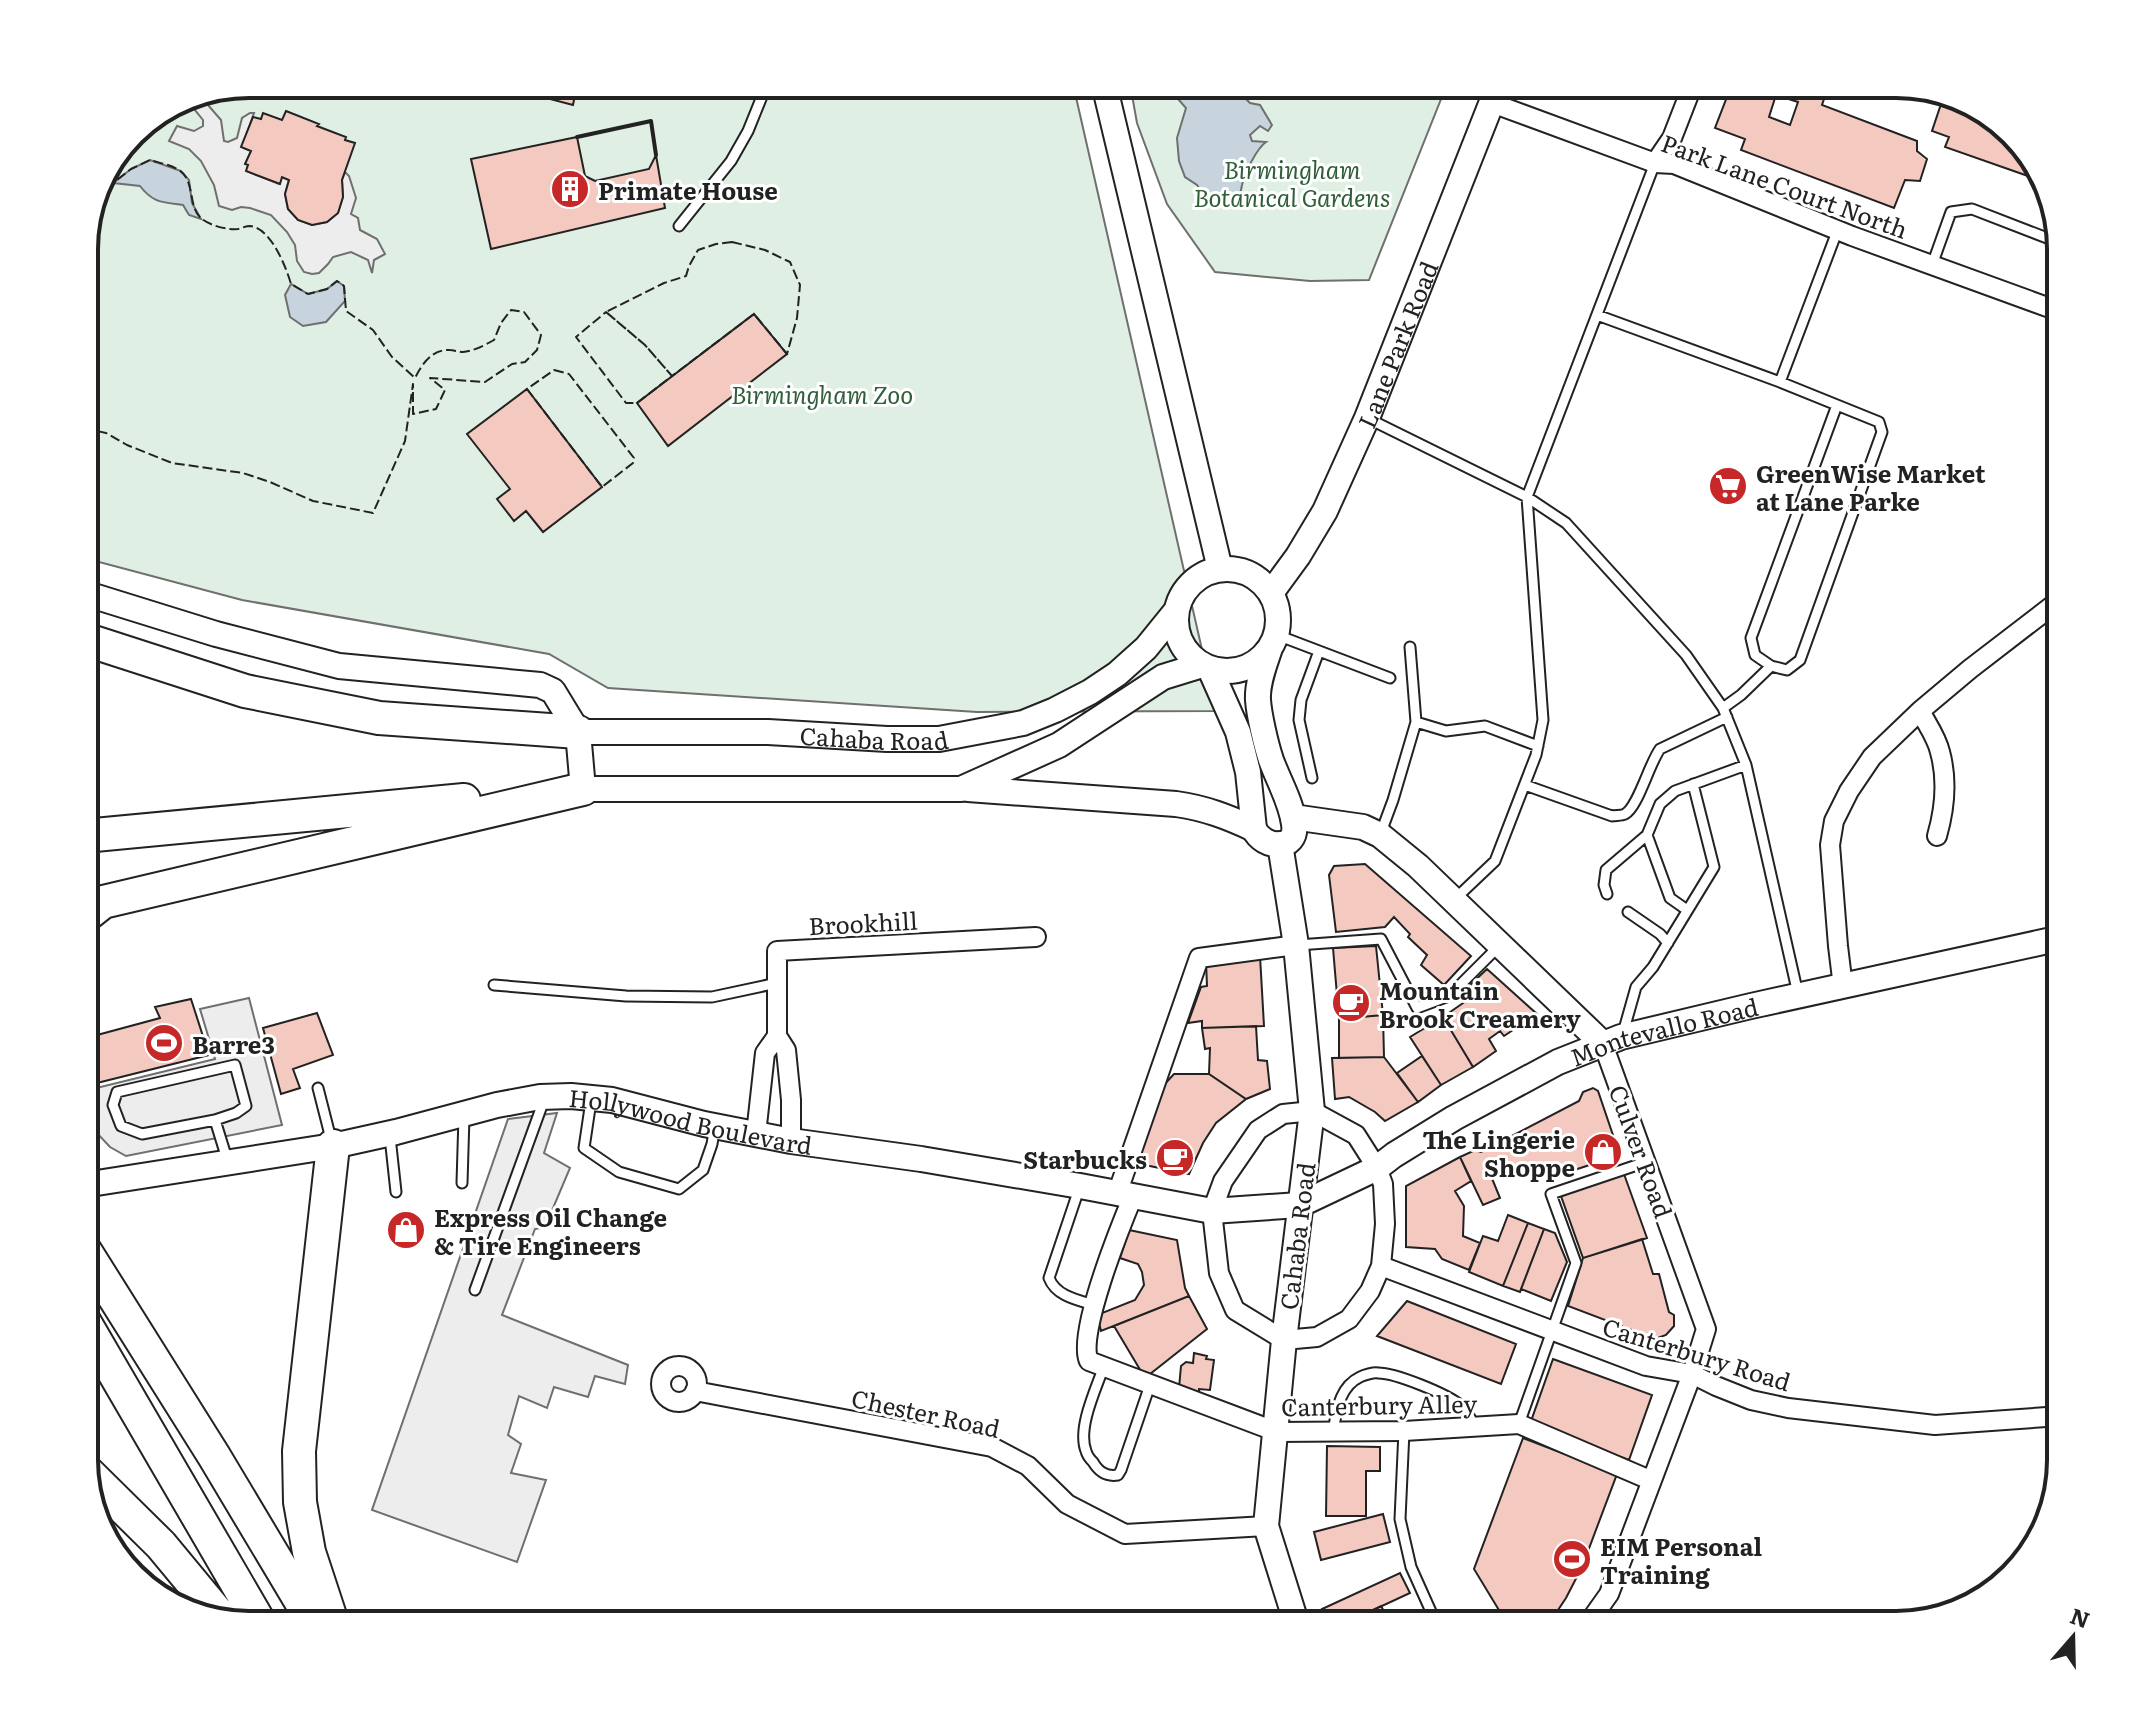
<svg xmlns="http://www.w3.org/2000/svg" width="2145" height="1709" font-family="Literata,serif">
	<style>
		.green { fill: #e0efe3; stroke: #6f6f6f; stroke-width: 2 }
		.parking { fill: #ededed; stroke: #6f6f6f; stroke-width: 2 }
		.water { fill: #c7d3dd; stroke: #6f6f6f; stroke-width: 2 }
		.building { fill: #f3c9c0; stroke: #222; stroke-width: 2; fill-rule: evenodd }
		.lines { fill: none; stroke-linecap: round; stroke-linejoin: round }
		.lane-casing { stroke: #222; stroke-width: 13 }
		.street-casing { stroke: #222; stroke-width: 22 }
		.secondary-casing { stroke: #222; stroke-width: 28 }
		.highway-casing { stroke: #222; stroke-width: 36 }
		.lane { stroke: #fff; stroke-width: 9 }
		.street { stroke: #fff; stroke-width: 18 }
		.secondary { stroke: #fff; stroke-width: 24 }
		.highway { stroke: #fff; stroke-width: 32 }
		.fence { stroke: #222; stroke-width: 2; stroke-dasharray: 10 4; stroke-linecap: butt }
		.wall { stroke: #222; stroke-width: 4 }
		.labels { text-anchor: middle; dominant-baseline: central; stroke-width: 6; stroke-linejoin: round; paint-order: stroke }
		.park-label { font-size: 24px; font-style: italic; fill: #2f5e38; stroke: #fff }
		.street-label { font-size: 24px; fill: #222; stroke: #fff }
		.poi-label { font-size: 24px; font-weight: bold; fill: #222; stroke: #fff; text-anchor: start }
		.rim { fill: none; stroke: #222; stroke-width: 4 }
	</style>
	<rect width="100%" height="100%" fill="#fff"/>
	<path class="green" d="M249,84H1073L1216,711L977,712L608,688L549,654L242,600L84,558V238L101,177L140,125L186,96Z
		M1130,84H1447L1369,280L1310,281L1215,272L1167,204L1137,123Z"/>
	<path class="parking" d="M201,97L221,120L224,141L228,142L237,138L242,118L250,113H254L242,147L251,151L246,163L248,165L247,171L279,184L282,177L289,180L285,194L288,209L298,220L312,225L327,222L338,213L343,197L342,180L345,172L349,176L356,198L351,214L358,218L360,230L377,239L385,254L374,260L372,273L368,260L351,252L333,257L328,264L319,273L312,274L304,272L297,261L295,245L287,232L271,215L250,208L241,207L232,210L219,206L214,185L201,161L189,149L169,141L177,126L194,131L203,126V120L195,110Z
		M249,998L282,1125L126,1156L110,1147L94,1130L84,1105V1091L215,1059L200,1009Z
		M557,1113L544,1153L570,1168L545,1227L535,1229L502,1315L628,1365L625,1384L595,1376L588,1397L554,1387L547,1408L519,1396L508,1435L521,1444L511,1473L546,1480L517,1562L372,1510L508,1119Z"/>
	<path class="water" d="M1173,84H1238L1245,91L1244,97L1250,103L1260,105L1272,125L1268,131L1260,126L1250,135L1252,141L1266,142C1257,148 1244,174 1242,185C1240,194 1241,197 1234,204L1204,196L1197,185L1185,177L1179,161L1177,138L1186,108L1178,99L1175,85Z
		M150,160L181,171L189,180L192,203L201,219L189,215L183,205C162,202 153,203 140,186L113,183L131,169Z
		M337,281L344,286L345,301L326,322L303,326L290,317L285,295L291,284L308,294L327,289Z"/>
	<path class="building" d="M493,84H573L577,85L573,105Z
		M1732,84H1812L1809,90L1825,96L1822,105L1917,141V151L1927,159L1920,181L1905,180L1894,208L1741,150L1745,139L1715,128ZM1776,95L1798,102L1790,125L1769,117Z
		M1966,101L2004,125L2044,177L2045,182L1945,147L1949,137L1932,131L1941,104L1962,112Z
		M286,111L319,124L317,126L346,137L345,140L355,143L342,180L343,197L338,213L327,222L312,225L298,220L288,209L285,194L289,180L282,177L280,184L246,171L248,165L245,164L251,151L241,147L253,117L261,119L263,113L282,120Z
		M577,137L585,176L595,181L649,169L656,155L665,208L491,249L471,159Z
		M754,314L787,354L668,446L637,403Z
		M527,389L602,487L543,532L526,511L514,521L497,499L510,489L467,434Z
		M1365,864L1471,956L1444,985L1421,965L1427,955L1408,937L1410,934L1394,917L1385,927L1336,932L1329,875L1334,866Z
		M1376,946L1383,1015L1339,1019L1333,948Z
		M1260,956L1264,1026L1202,1028V1021L1188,1023L1201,987L1207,986L1206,962Z
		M1487,969L1537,1014L1504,1036L1500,1031L1489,1039L1496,1051L1473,1067L1443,1017L1476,994L1470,985Z
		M191,999L209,1055L97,1083L86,1038L160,1018L155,1007Z
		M317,1013L333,1055L293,1069L300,1088L281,1094L263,1028Z
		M1383,1015L1384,1057L1339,1058V1019Z
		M1443,1017L1473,1067L1441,1085L1410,1037Z
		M1256,1026L1258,1060L1267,1061L1270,1089L1246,1099L1209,1074L1210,1048L1205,1049L1202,1028Z
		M1422,1056L1441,1085L1418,1102L1397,1073Z
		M1384,1057L1418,1102L1385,1121L1375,1112L1349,1097L1335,1099L1332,1058Z
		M1174,1074H1209L1246,1099L1216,1123L1203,1143L1189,1174L1135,1163L1162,1087Z
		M1593,1088L1598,1091L1617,1147L1612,1148L1614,1157L1553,1177L1549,1165L1507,1178L1504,1171L1491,1176L1500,1198L1483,1205L1460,1157L1475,1150L1481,1152L1579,1101L1583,1092Z
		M1460,1157L1471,1181L1455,1191L1464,1206L1463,1236L1480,1243L1469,1270L1442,1259L1435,1249L1406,1247V1186Z
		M1624,1174L1647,1238L1583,1258L1561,1196Z
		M1508,1215L1528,1223L1503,1286L1469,1272L1483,1236L1498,1241Z
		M1528,1223L1544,1229L1520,1292L1503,1286Z
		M1544,1229L1555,1233L1567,1262L1551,1301L1521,1289Z
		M1129,1230L1177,1240L1185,1288L1189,1296L1101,1331L1097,1315L1135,1300L1144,1285L1142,1272L1138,1264L1120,1258Z
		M1642,1239L1653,1274H1659L1669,1312L1674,1315V1326L1666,1335L1655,1339L1568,1306L1583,1258Z
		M1189,1296L1207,1329L1145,1378L1114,1326Z
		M1407,1301L1516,1344L1501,1384L1377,1336Z
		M1194,1353L1207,1356L1206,1359L1214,1360L1210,1390L1199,1389V1393L1179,1388L1181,1366L1186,1362L1193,1363Z
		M1553,1359L1652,1395L1629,1460L1530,1424Z
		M1523,1438L1617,1474L1582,1567L1566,1598L1548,1625H1508L1474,1569Z
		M1327,1446L1380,1447V1471H1366V1516H1326Z
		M1383,1514L1390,1542L1321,1560L1314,1532Z
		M1400,1573L1410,1593L1341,1625H1330L1322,1609Z
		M1381,1606L1390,1622L1404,1614L1411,1625H1341Z
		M1626,1615L1645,1625H1620Z"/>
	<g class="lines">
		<defs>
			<path id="lane" d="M679,226L731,161L748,131L767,84
				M1932,265L1951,212L1972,209L2060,243
				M1597,315L1780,382L1879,422L1882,432L1800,660L1787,670L1771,666L1741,695L1723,708L1746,765L1798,994
				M1780,382L1838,229
				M1367,418L1527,497L1566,523L1686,655L1723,708
				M1277,635L1390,678
				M1771,666L1755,655L1751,638L1837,405
				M1416,722L1446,731L1485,726L1538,746
				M1312,778L1299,720L1301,700L1319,651
				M1525,785L1612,816C1616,815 1621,816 1625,814C1638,807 1649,764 1660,749L1727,717
				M1380,835L1393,800L1416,722L1410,647
				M1647,835L1670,898L1687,910
				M1607,894L1604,885L1606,870L1647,835L1660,804L1675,791L1746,765
				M1456,898L1495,861L1536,755L1543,720L1527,497L1655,163
				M1628,912L1660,934L1668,943
				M1298,945L1381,939L1417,1008L1449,996L1498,947
				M494,985L626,996L712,997L777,983
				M1623,1033L1636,987L1653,967L1714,867L1693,784
				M318,1088L332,1143
				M591,1101L584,1148L619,1172L679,1189L703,1170L712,1144L715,1126
				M215,1120L236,1113L246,1106L235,1065L117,1092L113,1105L121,1126L142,1134L215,1120L227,1159
				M390,1137L396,1192
				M462,1183L464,1116
				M1079,1189L1049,1278C1056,1296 1077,1300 1094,1305
				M475,1290L544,1100
				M1104,1366C1096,1389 1077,1428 1086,1451C1087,1455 1090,1459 1093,1462C1099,1472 1106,1477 1118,1475L1121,1470L1150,1385
				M1519,1424L1576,1263L1551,1194L1646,1162
				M1333,1431C1337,1411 1339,1387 1360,1377C1364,1375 1374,1372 1378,1373C1396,1373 1447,1394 1460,1405C1466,1410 1471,1419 1475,1426
				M1404,1431L1400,1519L1411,1567L1437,1625"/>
			<path id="street" d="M1492,103L1655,163L1674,164L1852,236L2061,312
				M1655,163L1672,138L1693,84
				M1920,711C1927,724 1937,738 1940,752C1948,781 1945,808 1937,836
				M1843,987L1838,946L1830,845L1834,821L1849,791L1872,757L1920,711L1970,669L2061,599
				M1312,1111L1356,1135L1377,1168L1383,1184L1385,1224L1381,1266L1370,1291L1349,1319L1317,1337L1284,1340L1235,1310L1219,1273L1212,1211L1223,1181L1258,1130L1283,1114Z
				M756,1134L765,1053L777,1036
				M791,1141V1100L786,1050L777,1036V951L1036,937
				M1117,1194L1199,958L1296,945
				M1133,1196C1121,1225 1076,1336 1089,1361L1277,1432L1404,1431L1519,1424L1650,1480
				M1381,1266L1646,1366L1692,1374L1716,1386L1751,1400L1788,1408L1935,1425L2061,1416
				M661 1384a18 18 0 1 1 36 0a18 18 0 1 1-36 0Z
				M695,1391L992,1447L1028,1466L1067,1504L1125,1534L1266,1526
				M1587,1625L1609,1594L1692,1374L1706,1329L1603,1044"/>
			<g id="secondary">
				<path d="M1104,84L1220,569"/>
				<circle cx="1227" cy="620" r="51"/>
				<path d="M84,593L216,634L339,666L540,685L553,691L578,732L583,789H961L1059,745L1163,677L1202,665"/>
				<path id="s1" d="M1271,593L1298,556L1325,511L1367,418L1499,84"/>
				<path d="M1210,669L1238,732L1248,772L1254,829C1263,849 1298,852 1294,824C1291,801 1279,782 1271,760C1266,745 1259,715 1258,700C1257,684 1264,666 1269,651"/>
				<path id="s2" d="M578,732H768L887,739H939L1023,723L1055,710L1090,692L1117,674L1146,648L1176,611"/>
				<path d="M968,789L1176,804C1205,808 1228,817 1254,829"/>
				<path d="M1293,817L1363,827L1380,835L1418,866L1603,1044"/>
				<path d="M1280,844L1296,945L1312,1111L1284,1340L1266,1526L1297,1625"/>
				<path id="s3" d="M84,1185L333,1146L396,1132L497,1105L540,1097L571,1096L612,1100L704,1124L791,1141L921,1159L1080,1186L1212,1211L1299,1205L1377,1168L1394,1155L1454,1118L1558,1062L1621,1037L1751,1006L2061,938"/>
			</g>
			<path id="highway" d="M84,639L245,691L379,718L578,732
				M84,836L464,800
				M84,917L103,902L583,789
				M333,1146L299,1451L300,1502L309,1552L333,1625
				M84,1249L214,1456L315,1625
				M84,1321L261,1625
				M84,1469L161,1545L224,1621"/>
		</defs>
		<use href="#lane" class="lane-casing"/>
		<use href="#street" class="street-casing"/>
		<use href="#secondary" class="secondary-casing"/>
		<use href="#highway" class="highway-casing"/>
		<use href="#lane" class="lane"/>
		<use href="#street" class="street"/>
		<use href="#secondary" class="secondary"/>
		<use href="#highway" class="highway"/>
		<path class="fence" d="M732,242L765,250L790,262L800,285L797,318L787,354L754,314L672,376L645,345L606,312L664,283L686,276L689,266L698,250L716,244Z
			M606,312L645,345L672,376L637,403H626L576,337Z
			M554,370L569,374L634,458L633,463L602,487L527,389Z
			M84,428L106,433L127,445L172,463L243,473L270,482L313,501L373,513L405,441L413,384V414L436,409L445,390L430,378L485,382L512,364L525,362L537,350L541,335L524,312L511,310L501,323L494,340C485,345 474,351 463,352C458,352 454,350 450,350C432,349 422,364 415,378L392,357L373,330L346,311L344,286L337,281L327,289L308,294L291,284C286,267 271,228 250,226C246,226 242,228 238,229C227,230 211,226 202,219C187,207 196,181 179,170C171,165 160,163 150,160L131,169L113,183L101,187L100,194L95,200"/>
		<path class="wall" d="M577,137L651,121L656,155"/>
	</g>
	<defs>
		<symbol id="building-disc" viewBox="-11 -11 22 22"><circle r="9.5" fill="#c62828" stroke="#fff"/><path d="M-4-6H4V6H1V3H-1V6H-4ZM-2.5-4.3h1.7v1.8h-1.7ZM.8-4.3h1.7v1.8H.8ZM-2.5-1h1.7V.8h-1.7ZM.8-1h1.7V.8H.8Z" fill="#fff"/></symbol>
		<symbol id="supermarket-disc" viewBox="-11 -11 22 22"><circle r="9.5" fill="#c62828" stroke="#fff"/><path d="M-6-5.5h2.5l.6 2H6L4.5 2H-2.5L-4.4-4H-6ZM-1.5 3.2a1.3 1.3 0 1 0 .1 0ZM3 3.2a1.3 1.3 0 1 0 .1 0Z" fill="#fff"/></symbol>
		<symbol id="cafe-disc" viewBox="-11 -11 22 22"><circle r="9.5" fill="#c62828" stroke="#fff"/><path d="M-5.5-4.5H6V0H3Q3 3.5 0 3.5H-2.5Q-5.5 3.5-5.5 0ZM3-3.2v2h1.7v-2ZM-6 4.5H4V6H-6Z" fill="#fff"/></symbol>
		<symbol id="stadium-disc" viewBox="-11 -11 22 22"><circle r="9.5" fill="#c62828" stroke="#fff"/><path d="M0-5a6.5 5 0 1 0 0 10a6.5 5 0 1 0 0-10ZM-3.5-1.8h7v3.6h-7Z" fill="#fff"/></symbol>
		<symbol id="shop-disc" viewBox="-11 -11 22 22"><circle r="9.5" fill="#c62828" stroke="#fff"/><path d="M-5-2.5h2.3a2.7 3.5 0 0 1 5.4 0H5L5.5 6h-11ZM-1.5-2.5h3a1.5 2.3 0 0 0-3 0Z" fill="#fff"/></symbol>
	</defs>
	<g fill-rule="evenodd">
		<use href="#building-disc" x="548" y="167" width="44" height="44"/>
		<use href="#supermarket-disc" x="1706" y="464" width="44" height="44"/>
		<use href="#cafe-disc" x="1329" y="981" width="44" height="44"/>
		<use href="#stadium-disc" x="142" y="1021" width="44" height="44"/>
		<use href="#shop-disc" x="1581" y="1130" width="44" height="44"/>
		<use href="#cafe-disc" x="1153" y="1136" width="44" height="44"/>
		<use href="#shop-disc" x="384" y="1208" width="44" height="44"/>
		<use href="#stadium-disc" x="1550" y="1537" width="44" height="44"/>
	</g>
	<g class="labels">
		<g class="park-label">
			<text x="1292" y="168">Birmingham<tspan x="1292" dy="28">Botanical Gardens</tspan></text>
			<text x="822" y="393">Birmingham Zoo</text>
		</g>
		<g class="street-label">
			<text transform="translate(1785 185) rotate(20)">Park Lane Court North</text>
			<text stroke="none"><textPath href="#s1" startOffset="280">Lane Park Road</textPath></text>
			<text stroke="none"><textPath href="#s2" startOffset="296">Cahaba Road</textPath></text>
			<text transform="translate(863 922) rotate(-3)">Brookhill</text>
			<text stroke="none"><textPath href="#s3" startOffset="1642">Montevallo Road</textPath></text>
			<text stroke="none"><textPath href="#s3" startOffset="618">Hollywood Boulevard</textPath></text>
			<text transform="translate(1642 1151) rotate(70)">Culver Road</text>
			<text transform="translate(1296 1236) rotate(-83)">Cahaba Road</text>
			<text transform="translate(1697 1353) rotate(17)">Canterbury Road</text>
			<text transform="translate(1379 1404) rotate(-1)">Canterbury Alley</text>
			<text transform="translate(926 1412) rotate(12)">Chester Road</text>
		</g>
		<g class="poi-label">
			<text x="598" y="189">Primate House</text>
			<text x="1756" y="472">GreenWise Market<tspan x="1756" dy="28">at Lane Parke</tspan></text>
			<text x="1379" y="989">Mountain<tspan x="1379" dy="28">Brook Creamery</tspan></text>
			<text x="192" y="1043">Barre3</text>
			<text x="1575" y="1138" text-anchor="end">The Lingerie<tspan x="1575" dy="28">Shoppe</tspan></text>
			<text x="1147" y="1158" text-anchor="end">Starbucks</text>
			<text x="434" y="1216">Express Oil Change<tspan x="434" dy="28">&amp; Tire Engineers</tspan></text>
			<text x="1600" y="1545">EIM Personal<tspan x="1600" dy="28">Training</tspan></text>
		</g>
	</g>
	<path d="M0 0H2145V1709H0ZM249 98H1896A151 151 0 0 1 2047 249V1460A151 151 0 0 1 1896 1611H249A151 151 0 0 1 98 1460V249A151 151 0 0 1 249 98Z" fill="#fff" fill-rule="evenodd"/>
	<path class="rim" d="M249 98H1896A151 151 0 0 1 2047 249V1460A151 151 0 0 1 1896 1611H249A151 151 0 0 1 98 1460V249A151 151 0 0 1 249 98Z"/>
	<g transform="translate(2073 1637) rotate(20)" stroke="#ffffff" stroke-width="6" paint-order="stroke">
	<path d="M0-6L14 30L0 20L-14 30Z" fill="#222222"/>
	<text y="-12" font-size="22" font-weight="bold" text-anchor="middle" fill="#222222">N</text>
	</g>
</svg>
